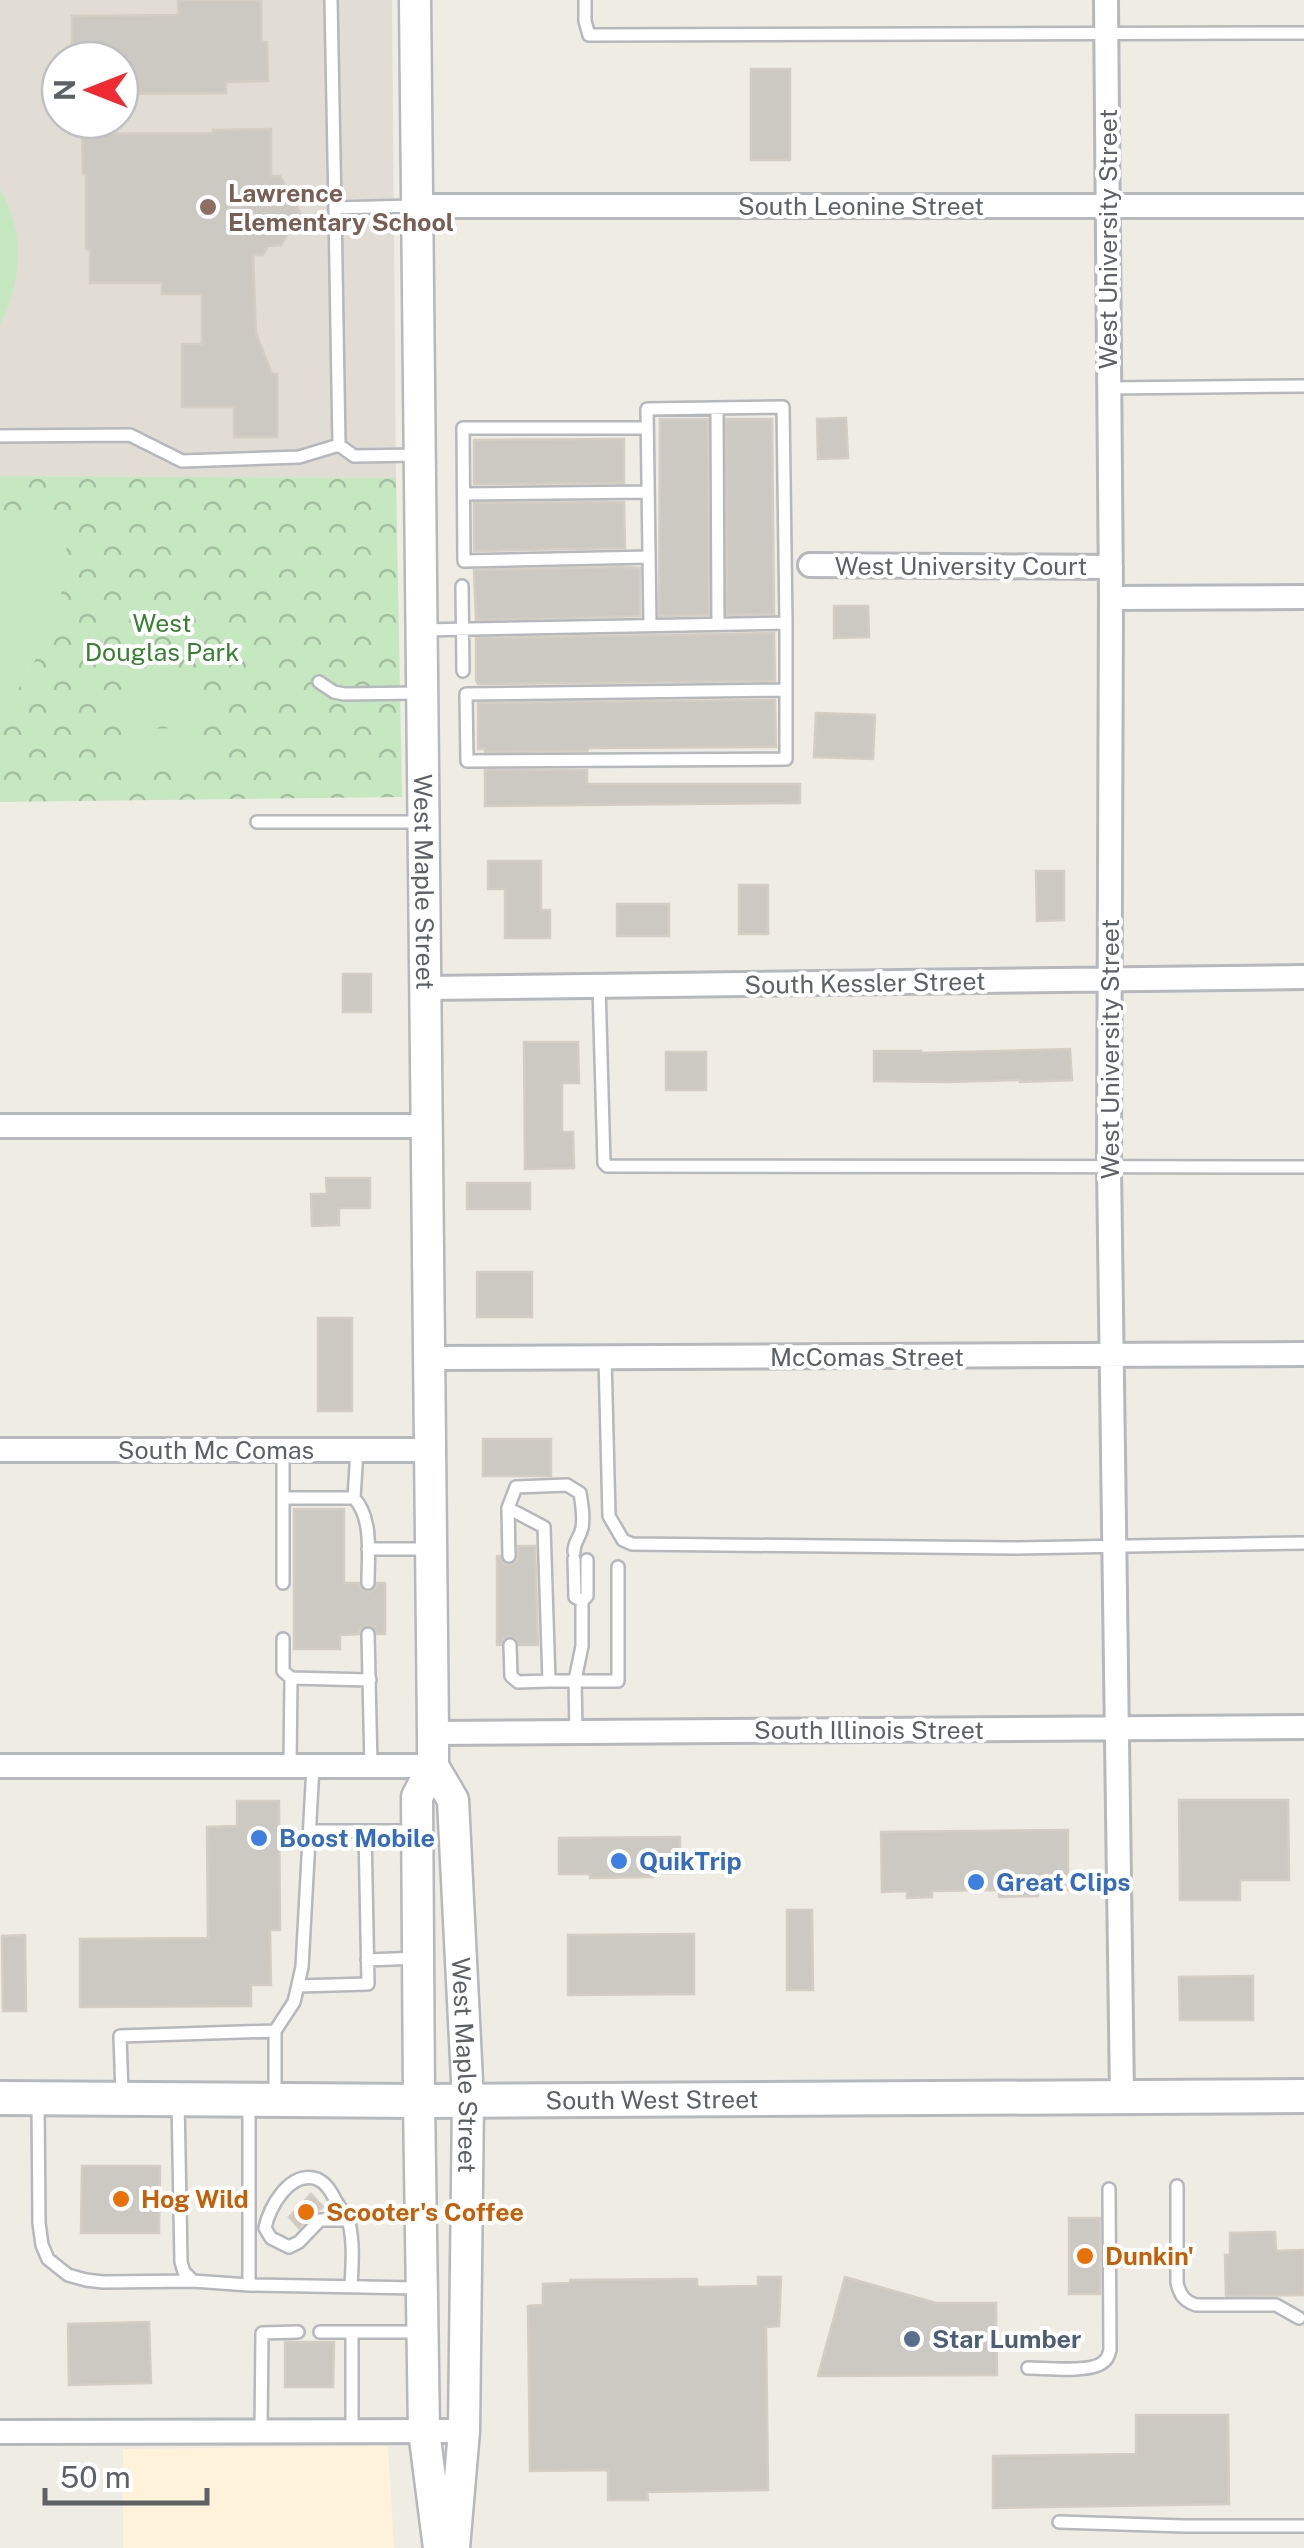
<svg xmlns="http://www.w3.org/2000/svg" width="1304" height="2548" font-family="'Public Sans',sans-serif">
	<style>
		.commercial { fill: #fff2da }
		.education { fill: #e1ddd5; fill-rule: evenodd }
		.forest { fill: url(#forest-crowns) }
		.pitch { fill: #c5e8c0 }
		.building { fill: #ccc9c3; stroke: #d4cdc2; stroke-width: 2.5 }
		.lines { fill: none; stroke-linecap: round; stroke-linejoin: round }
		.service-casing { stroke: #b5b8bc; stroke-width: 16 }
		.minor-casing { stroke: #b5b8bc; stroke-width: 28 }
		.tertiary-casing { stroke: #b5b8bc; stroke-width: 35 }
		.secondary-casing { stroke: #b6babf; stroke-width: 38 }
		.service { stroke: #fff; stroke-width: 11 }
		.minor { stroke: #fff; stroke-width: 22 }
		.tertiary { stroke: #fff; stroke-width: 30 }
		.secondary { stroke: #fff; stroke-width: 32 }
		.education-dot { fill: #8d6e63; stroke: #fff; stroke-width: 4 }
		.shop-dot { fill: #3f7fe0; stroke: #fff; stroke-width: 4 }
		.food-dot { fill: #e8710a; stroke: #fff; stroke-width: 4 }
		.service-dot { fill: #5c6f8a; stroke: #fff; stroke-width: 4 }
		.labels { text-anchor: middle; dominant-baseline: central; stroke-width: 8; stroke-linejoin: round; paint-order: stroke }
		.education-label { font-size: 25px; font-weight: bold; fill: #785e54; stroke: #fff; text-anchor: start }
		.street-label { font-size: 25px; fill: #5c6166; stroke: #fff }
		.park-label { font-size: 25px; fill: #368130; stroke: #fff }
		.shop-label { font-size: 25px; font-weight: bold; fill: #366cbe; stroke: #fff; text-anchor: start }
		.food-label { font-size: 25px; font-weight: bold; fill: #c56008; stroke: #fff; text-anchor: start }
		.service-label { font-size: 25px; font-weight: bold; fill: #4e5e75; stroke: #fff; text-anchor: start }
	</style>
	<defs>
		<pattern id="forest-crowns" width="20" height="18" patternUnits="userSpaceOnUse" patternTransform="scale(2.5)"><rect width="20" height="18" fill="#c5e8c0"/><path d="M2 6a3 3 0 1 1 6 0M12 15a3 3 0 1 1 6 0" fill="none" stroke="#a3bfa0"/></pattern>
	</defs>
	<rect width="100%" height="100%" fill="#efece4"/>
	<path class="commercial" d="M388,2446L394,2548H123V2449Z"/>
	<path class="education" d="M0,0H392L396,478L0,476ZM60,60H120V120H60Z"/>
	<path class="forest" d="M0,476L396,478L402,797L0,802Z"/>
	<path class="pitch" d="M0,189C25,232 23,281 0,324Z
		M66,515C65,537 69,565 63,586C52,629 30,680 0,713V516Z
		M202,680V716L125,717V681Z
		M203,728V764L126,765L125,729Z"/>
	<path class="building" d="M178,0H261V42H267L268,81L226,82V93L120,94V60H80V53H72V16L178,15Z
		M751,69H790V160H751Z
		M271,129V176H280L300,213L281,245L268,246L263,255H253L256,333L272,374H277V437H234V407H182V344H202V294H162V283H90V249H86V174H83L82,134L213,133V130Z
		M846,418L848,458L818,459L817,419Z
		M660,419H708L709,615L659,616Z
		M726,419H772L774,614L727,615Z
		M624,439V483L474,484V440Z
		M624,502L625,548L474,551V503Z
		M625,567L640,568V616L476,620L474,570Z
		M834,606H868L869,637L834,638Z
		M774,633L775,681L478,684L476,680V638Z
		M775,700L776,747L589,748L587,751L485,752V749H478V703Z
		M816,713L875,715L873,759L814,757Z
		M485,770H587V784H800V803L485,806Z
		M488,861H541V910H550V938H505V889H488Z
		M1036,871H1064V920L1037,921Z
		M739,885H768V934H739Z
		M617,904H669V936H617Z
		M343,974H371V1012H343Z
		M524,1042H578L579,1083H562V1132H573L574,1168L525,1169Z
		M1070,1049L1072,1080L1020,1082V1080L948,1082L874,1081V1051H921V1053Z
		M666,1052H706V1090H666Z
		M326,1178H370V1208H339V1225L312,1226L311,1194H327Z
		M467,1183H530V1209H467Z
		M477,1272H532V1317H477Z
		M318,1318H352V1411H318Z
		M483,1439H551V1476H483Z
		M294,1509H344V1583H359L362,1590L369,1592L375,1589L377,1583H385V1634H377L373,1626L367,1625L360,1629L359,1634L340,1635V1649H294Z
		M518,1546H535L538,1645H519L517,1639L511,1636L504,1638L501,1645H497V1556H500L505,1565L513,1564L518,1560Z
		M1179,1800H1288L1289,1880H1240V1900H1180Z
		M237,1801H279L280,1930H270L271,1985H251V2006L80,2007V1939L208,1938L207,1827L237,1826Z
		M1068,1830V1890H1038V1896L999,1897V1890L932,1891V1897L907,1898V1891L882,1892L881,1832Z
		M680,1837V1873H653V1877L590,1878V1874H559V1838Z
		M787,1910H812L813,1990H787Z
		M694,1934V1994L568,1995V1935Z
		M25,1935L26,2011H3L2,1936Z
		M1253,1976V2020H1180L1179,1977Z
		M82,2166H160L159,2233H81Z
		M311,2194L323,2207L313,2214L299,2228L289,2217Z
		M1069,2218H1100V2294H1069Z
		M1275,2232L1276,2251L1304,2250V2295L1226,2296L1225,2255H1230V2233Z
		M758,2277H781L779,2326L766,2327L768,2490L647,2492L648,2500H608V2470L530,2471L528,2306L543,2305V2284L570,2283V2280L697,2279V2287L758,2286Z
		M845,2277L936,2303H996L997,2375L818,2376Z
		M149,2322L151,2383L69,2385L68,2324Z
		M285,2342H334L333,2387H285Z
		M1136,2415H1228L1229,2504L993,2508V2456L1136,2454Z"/>
	<g class="lines">
		<defs>
			<path id="service" d="M331,0L335,208
				M585,0V21L589,35L1304,33
				M413,206L335,208L339,445L354,456L417,455
				M1109,388L1304,386
				M717,408L718,624
				M647,428H463L464,561L649,557
				M0,436L130,435L182,461L299,457L339,445
				M464,494L648,492
				M462,586L463,671
				M786,623V759L467,761L466,694L786,690
				M422,630L786,623L783,407L647,409L650,625
				M319,682L334,692L344,694L419,693
				M257,822H420
				M599,986L604,1163L607,1166L1304,1167
				M605,1357L609,1516L623,1540L632,1544L1013,1548L1304,1543
				M283,1450V1498
				M354,1498L357,1450
				M508,1508L544,1527L549,1681H618V1567
				M368,1549H429
				M509,1556L508,1508L516,1487L567,1485L580,1493C582,1505 584,1516 582,1528C580,1538 574,1541 574,1552
				M574,1559L575,1597L582,1601V1646L575,1680L576,1732
				M283,1583V1498H354C373,1518 368,1555 368,1583
				M582,1601L587,1596V1560
				M368,1634L371,1766
				M283,1639V1671L291,1678
				M510,1645L511,1676L518,1682L549,1681
				M290,1766L291,1678L370,1680
				M311,1831H416
				M367,1960L418,1958
				M298,1986L368,1984L365,1831
				M275,2031L294,2002L302,1967L313,1766
				M122,2094L120,2036L275,2031V2096
				M178,2100L181,2262L184,2272L193,2281L249,2285
				M38,2101L39,2223L42,2245L48,2259L68,2275L86,2280L103,2282L193,2281
				M249,2102V2285L418,2288
				M1177,2186V2283C1180,2295 1184,2301 1196,2305H1276L1299,2318
				M348,2220H320L299,2242L289,2247L271,2238L265,2228C269,2207 290,2170 317,2179C327,2183 332,2194 337,2203C341,2209 347,2216 349,2223C354,2244 352,2265 351,2287
				M320,2332H420
				M352,2332V2431
				M1028,2368C1045,2368 1089,2373 1102,2363C1108,2359 1108,2356 1110,2350L1109,2189
				M261,2431L262,2333L298,2332
				M1059,2522L1184,2526H1304"/>
			<path id="minor" d="M1106,0L1111,598L1109,1167L1122,2097
				M417,206H1304
				M810,565L1111,567
				M1111,598L1304,597
				M426,988L1304,977
				M0,1126H428
				M430,1358L1304,1354
				M0,1450H432
				M433,1733L1304,1727
				M0,1766H433
				M0,2432L464,2431"/>
			<g id="tertiary">
				<path id="s1" d="M415,0L433,1733V1766L417,1797L419,2101L424,2431L439,2548"/>
				<path id="s2" d="M433,1766L453,1800L468,2101L464,2431L454,2548"/>
			</g>
			<g id="secondary">
				<path id="s3" d="M0,2098L419,2101L1304,2096"/>
			</g>
		</defs>
		<use href="#service" class="service-casing"/>
		<use href="#minor" class="minor-casing"/>
		<use href="#tertiary" class="tertiary-casing"/>
		<use href="#secondary" class="secondary-casing"/>
		<use href="#service" class="service"/>
		<use href="#minor" class="minor"/>
		<use href="#tertiary" class="tertiary"/>
		<use href="#secondary" class="secondary"/>
	</g>
	<circle class="education-dot" cx="208" cy="207" r="10"/>
	<g class="shop-dot">
		<circle cx="259" cy="1838" r="10"/>
		<circle cx="619" cy="1861" r="10"/>
		<circle cx="976" cy="1882" r="10"/>
	</g>
	<g class="food-dot">
		<circle cx="121" cy="2199" r="10"/>
		<circle cx="306" cy="2212" r="10"/>
		<circle cx="1085" cy="2256" r="10"/>
	</g>
	<circle class="service-dot" cx="912" cy="2339" r="10"/>
	<g class="labels">
		<g class="education-label">
			<text x="228" y="193">Lawrence<tspan x="228" dy="29">Elementary School</tspan></text>
		</g>
		<g class="street-label">
			<text x="861" y="206">South Leonine Street</text>
			<text transform="translate(1108 239) rotate(-90)">West University Street</text>
			<text x="961" y="566">West University Court</text>
			<text stroke="none"><textPath href="#s1" startOffset="882">West Maple Street</textPath></text>
			<text transform="translate(865 983) rotate(-1)">South Kessler Street</text>
			<text transform="translate(1110 1049) rotate(-90)">West University Street</text>
			<text x="867" y="1357">McComas Street</text>
			<text x="216" y="1450">South Mc Comas</text>
			<text x="869" y="1730">South Illinois Street</text>
			<text stroke="none"><textPath href="#s2" startOffset="305">West Maple Street</textPath></text>
			<text stroke="none"><textPath href="#s3" startOffset="652">South West Street</textPath></text>
		</g>
		<g class="park-label">
			<text x="162" y="623">West<tspan x="162" dy="29">Douglas Park</tspan></text>
		</g>
		<g class="shop-label">
			<text x="279" y="1838">Boost Mobile</text>
			<text x="639" y="1861">QuikTrip</text>
			<text x="996" y="1882">Great Clips</text>
		</g>
		<g class="food-label">
			<text x="141" y="2199">Hog Wild</text>
			<text x="326" y="2212">Scooter's Coffee</text>
			<text x="1105" y="2256">Dunkin'</text>
		</g>
		<g class="service-label">
			<text x="932" y="2339">Star Lumber</text>
		</g>
	</g>
	<g transform="translate(90 90) rotate(270)"><circle r="48" fill="#ffffff" stroke="#bec0c2" stroke-width="2.5"/>
	<path d="M0-8L18 38L0 25L-18 38Z" fill="#f02a32"/>
	<text y="-15" font-size="28" font-weight="bold" text-anchor="middle" fill="#5c6166">N</text>
	</g>
	<path d="M45 2488v15h162v-15" fill="none" stroke="#5c6166" stroke-width="5"/>
	<text x="60" y="2488" font-size="30" fill="#5c6166" stroke="#ffffff" stroke-width="8" paint-order="stroke">50 m</text>
</svg>
